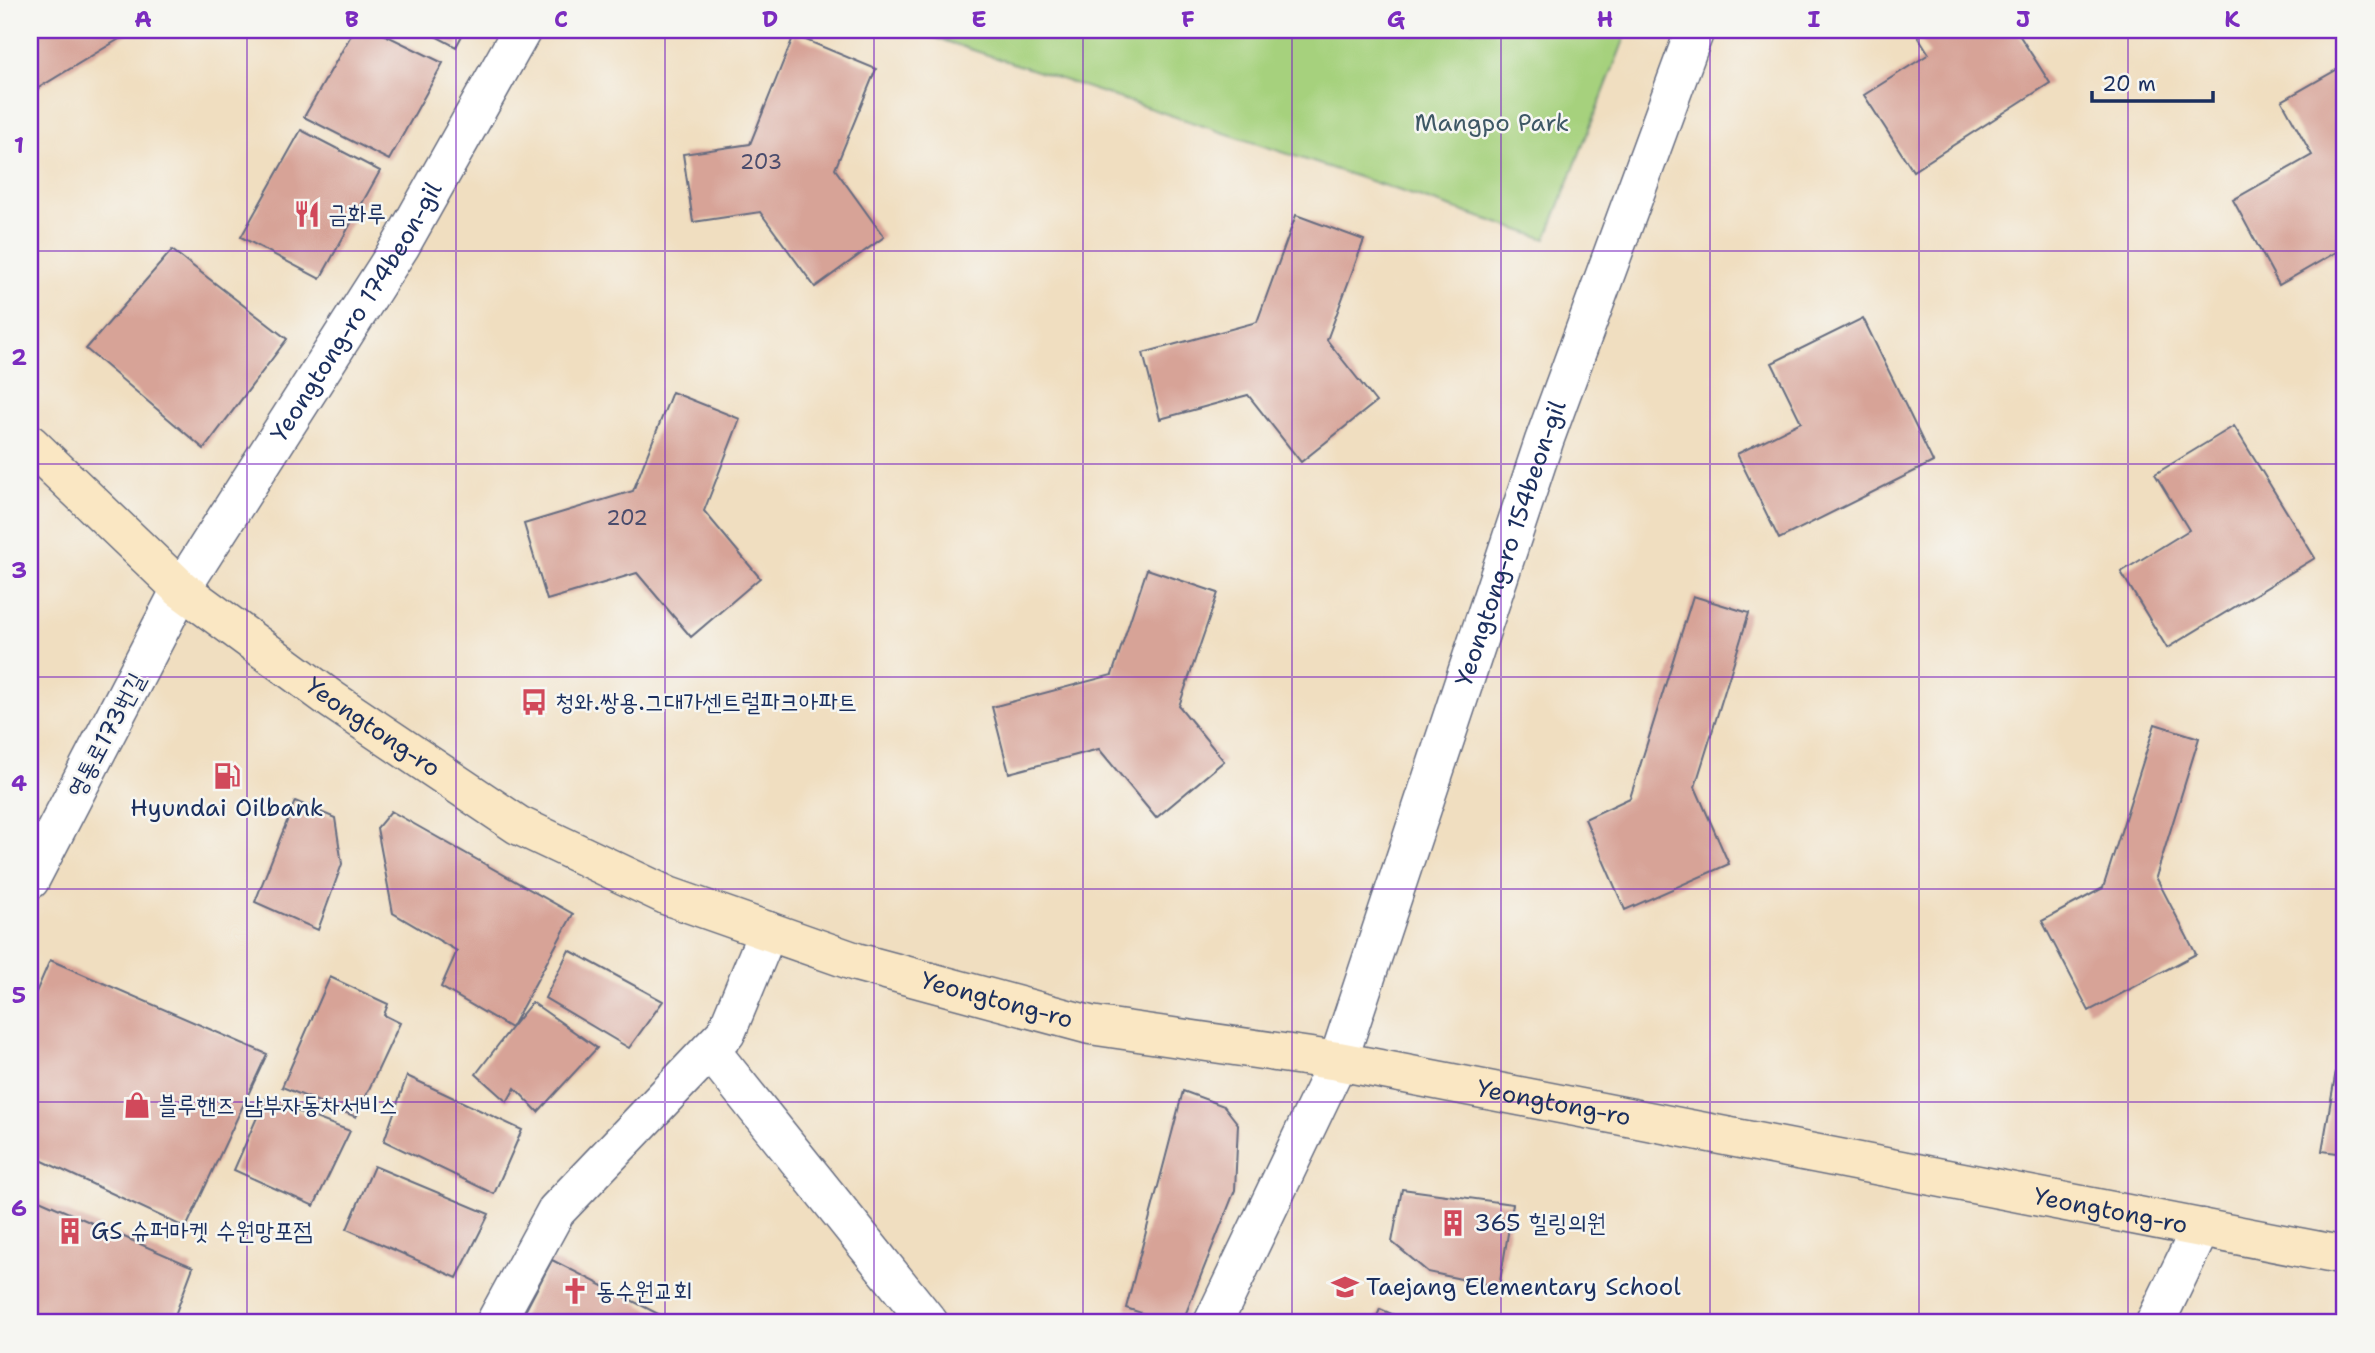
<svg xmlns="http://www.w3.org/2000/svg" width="2375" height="1353" font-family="'Shantell Sans','Poor Story',sans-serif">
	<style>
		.green { fill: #a6d17d; stroke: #60806e; stroke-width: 2 }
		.building { fill: #d7a397 }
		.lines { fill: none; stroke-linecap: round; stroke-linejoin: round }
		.street-casing { stroke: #666c80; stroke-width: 41 }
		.secondary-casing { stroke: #666c80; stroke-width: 41 }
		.street { stroke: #fff; stroke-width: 38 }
		.secondary { stroke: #fae7c3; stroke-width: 38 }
		.grid { fill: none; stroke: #7b2cbf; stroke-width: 2; stroke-opacity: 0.55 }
		.labels { text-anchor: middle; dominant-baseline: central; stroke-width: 5; stroke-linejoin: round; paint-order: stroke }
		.number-label { font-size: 21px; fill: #4a4c6c }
		.park-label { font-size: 24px; fill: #3e5866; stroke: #f6f6f2 }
		.poi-label { font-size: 24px; fill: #1b2f5e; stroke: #f6f6f2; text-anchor: start }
		.street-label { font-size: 24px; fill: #1b2f5e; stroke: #f6f6f2 }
		.neatline { fill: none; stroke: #7b2cbf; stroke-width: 2.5 }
		.grid-label { font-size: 23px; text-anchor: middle; font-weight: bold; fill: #7b2cbf }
	</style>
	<rect width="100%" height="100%" fill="#f6f6f2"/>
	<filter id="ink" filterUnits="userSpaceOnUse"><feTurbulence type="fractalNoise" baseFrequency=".0143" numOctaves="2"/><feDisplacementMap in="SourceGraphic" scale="14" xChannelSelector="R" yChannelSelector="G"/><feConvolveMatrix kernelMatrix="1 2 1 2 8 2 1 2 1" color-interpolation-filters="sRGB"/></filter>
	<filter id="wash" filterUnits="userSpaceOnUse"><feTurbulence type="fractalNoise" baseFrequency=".00686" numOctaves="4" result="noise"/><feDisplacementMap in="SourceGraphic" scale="28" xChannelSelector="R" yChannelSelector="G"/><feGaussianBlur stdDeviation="1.57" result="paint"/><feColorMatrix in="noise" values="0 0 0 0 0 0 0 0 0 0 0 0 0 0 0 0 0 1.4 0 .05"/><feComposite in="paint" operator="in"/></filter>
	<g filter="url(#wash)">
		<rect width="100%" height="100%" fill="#f0dec0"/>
		<path class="green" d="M912,30H1628L1546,239Z"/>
		<g id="blocks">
			<path class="building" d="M30,30H134L30,93Z
				M354,30H375L443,63L389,160L304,117Z
				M424,30H465L456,47Z
				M1914,30H2016L2050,83L1913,171L1864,95L1929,54Z
				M794,35L876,69L835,169L884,237L815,287L760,212L693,222L683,154L750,144Z
				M2345,65V247L2279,285L2233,200L2312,155L2282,101Z
				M301,130L380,171L320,279L241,237Z
				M1296,215L1364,240L1327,340L1376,402L1301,462L1248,395L1160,419L1143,353L1257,322Z
				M172,250L287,339L204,449L86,349Z
				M1863,318L1933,462L1779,539L1737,454L1801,422L1772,363Z
				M672,392L740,419L704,511L760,578L691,637L637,573L547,600L524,524L633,491Z
				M2234,426L2315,558L2167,648L2121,572L2189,530L2155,474Z
				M1147,569L1218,593L1179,706L1224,761L1156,818L1099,749L1009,773L992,707L1112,675Z
				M1693,596L1749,613L1695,787L1729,864L1625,910L1585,819L1630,798Z
				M2155,724L2199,738L2156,877L2196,954L2089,1011L2042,921L2103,888Z
				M295,801L335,818L342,864L318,930L255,902Z
				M391,811L573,914L511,1028L532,1002L597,1048L538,1112L515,1088L507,1102L476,1074L511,1028L441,987L457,951L393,913L377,828Z
				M569,950L663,1001L629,1048L545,998Z
				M50,960L267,1054L186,1228L30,1155V1006Z
				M330,977L388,1004L384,1015L400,1023L356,1117L282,1087Z
				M2344,1025H2345V1154L2322,1151Z
				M407,1076L522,1130L494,1194L384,1141Z
				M1183,1091L1224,1106L1238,1124L1235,1190L1182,1323H1172L1126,1308Z
				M265,1099L350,1131L314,1206L234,1170Z
				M374,1166L489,1214L457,1278L347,1229Z
				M1402,1189L1513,1204L1499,1287L1428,1272L1392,1242Z
				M30,1196L193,1267L172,1323H30Z
				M552,1260L676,1323H519Z
				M1380,1309L1413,1323H1374Z"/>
		</g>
	</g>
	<g filter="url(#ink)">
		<use href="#blocks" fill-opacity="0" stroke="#666c80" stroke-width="2"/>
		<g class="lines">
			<defs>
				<g id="street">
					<path id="s1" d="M30,880L181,589L401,245L522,30"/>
					<path d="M710,1050L929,1323"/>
					<path d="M495,1323L556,1211L726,1033L768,931"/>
					<path id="s2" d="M1213,1323L1338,1061L1544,441L1695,30"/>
					<path d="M2155,1323L2201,1228"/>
				</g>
				<g id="secondary">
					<path id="s3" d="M30,444L181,589L332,700L518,825L668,896L856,962L1090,1025L1338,1061L2345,1256"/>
				</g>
			</defs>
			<use href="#street" class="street-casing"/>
			<use href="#secondary" class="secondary-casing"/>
			<use href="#street" class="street"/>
			<use href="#secondary" class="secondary"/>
		</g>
	</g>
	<path class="grid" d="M247,30V1323M456,30V1323M665,30V1323M874,30V1323M1083,30V1323M1292,30V1323M1501,30V1323M1710,30V1323M1919,30V1323M2128,30V1323M30,251H2345M30,464H2345M30,677H2345M30,889H2345M30,1102H2345"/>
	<defs>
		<symbol id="restaurant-bare" viewBox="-9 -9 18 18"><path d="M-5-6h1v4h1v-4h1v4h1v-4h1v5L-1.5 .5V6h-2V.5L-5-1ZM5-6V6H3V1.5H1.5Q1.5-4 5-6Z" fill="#d1495b" stroke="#f6f6f2" stroke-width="2.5" paint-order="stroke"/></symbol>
		<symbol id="bus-bare" viewBox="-9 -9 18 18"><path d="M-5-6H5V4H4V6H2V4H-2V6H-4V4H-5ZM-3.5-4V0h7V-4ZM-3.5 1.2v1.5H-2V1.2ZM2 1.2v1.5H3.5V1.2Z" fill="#d1495b" stroke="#f6f6f2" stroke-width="2.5" paint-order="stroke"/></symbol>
		<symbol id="fuel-bare" viewBox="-9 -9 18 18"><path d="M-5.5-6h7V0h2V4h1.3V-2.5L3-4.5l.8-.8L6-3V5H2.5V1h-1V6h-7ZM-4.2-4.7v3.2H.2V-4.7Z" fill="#d1495b" stroke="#f6f6f2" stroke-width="2.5" paint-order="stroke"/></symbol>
		<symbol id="shop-bare" viewBox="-9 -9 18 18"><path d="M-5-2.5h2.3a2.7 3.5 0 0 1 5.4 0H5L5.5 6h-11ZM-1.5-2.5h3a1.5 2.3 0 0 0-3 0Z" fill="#d1495b" stroke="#f6f6f2" stroke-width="2.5" paint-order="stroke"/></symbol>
		<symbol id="building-bare" viewBox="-9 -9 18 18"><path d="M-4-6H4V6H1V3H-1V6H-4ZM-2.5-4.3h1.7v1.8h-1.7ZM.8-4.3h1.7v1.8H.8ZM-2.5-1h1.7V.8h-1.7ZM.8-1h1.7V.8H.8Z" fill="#d1495b" stroke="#f6f6f2" stroke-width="2.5" paint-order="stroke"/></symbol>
		<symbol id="school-bare" viewBox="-9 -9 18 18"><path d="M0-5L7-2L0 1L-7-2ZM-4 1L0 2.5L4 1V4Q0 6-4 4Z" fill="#d1495b" stroke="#f6f6f2" stroke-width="2.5" paint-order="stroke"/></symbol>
		<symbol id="church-bare" viewBox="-9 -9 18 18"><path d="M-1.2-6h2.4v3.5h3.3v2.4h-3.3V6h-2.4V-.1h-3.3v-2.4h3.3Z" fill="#d1495b" stroke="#f6f6f2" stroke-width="2.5" paint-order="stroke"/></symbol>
	</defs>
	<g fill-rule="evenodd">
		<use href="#restaurant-bare" x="288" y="195" width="38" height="38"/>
		<use href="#bus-bare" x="515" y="683" width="38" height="38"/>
		<use href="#fuel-bare" x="208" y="757" width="38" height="38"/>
		<use href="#shop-bare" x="118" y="1086" width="38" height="38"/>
		<use href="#building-bare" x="1434" y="1204" width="38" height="38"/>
		<use href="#building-bare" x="51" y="1212" width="38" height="38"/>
		<use href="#school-bare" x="1326" y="1268" width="38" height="38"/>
		<use href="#church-bare" x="556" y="1272" width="38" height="38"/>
	</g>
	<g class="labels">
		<g class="number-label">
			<text x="761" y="162">203</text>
			<text x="627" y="518">202</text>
		</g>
		<g class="park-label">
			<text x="1492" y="123">Mangpo Park</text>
		</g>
		<g class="poi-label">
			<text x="328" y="214">금화루</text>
			<text x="555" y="702">청와.쌍용.그대가센트럴파크아파트</text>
			<text x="227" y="808" text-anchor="middle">Hyundai Oilbank</text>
			<text x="158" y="1105">블루핸즈 남부자동차서비스</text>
			<text x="1474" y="1223">365 힐링의원</text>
			<text x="91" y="1231">GS 슈퍼마켓 수원망포점</text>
			<text x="1366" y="1287">Taejang Elementary School</text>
			<text x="596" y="1291">동수원교회</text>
		</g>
		<g class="street-label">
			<text stroke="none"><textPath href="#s1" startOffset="656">Yeongtong-ro 174beon-gil</textPath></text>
			<text stroke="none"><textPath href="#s2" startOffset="836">Yeongtong-ro 154beon-gil</textPath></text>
			<text stroke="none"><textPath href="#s3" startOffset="446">Yeongtong-ro</textPath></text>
			<text transform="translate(106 735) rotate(-62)">영통로173번길</text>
			<text stroke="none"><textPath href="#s3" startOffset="1132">Yeongtong-ro</textPath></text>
			<text stroke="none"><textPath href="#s3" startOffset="1699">Yeongtong-ro</textPath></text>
			<text stroke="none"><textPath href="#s3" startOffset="2266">Yeongtong-ro</textPath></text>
		</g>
	</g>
	<rect width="2375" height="1353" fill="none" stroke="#f6f6f2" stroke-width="77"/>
	<path d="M2092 91v10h121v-10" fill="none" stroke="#1b2f5e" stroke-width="3.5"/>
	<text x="2102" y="91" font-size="21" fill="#1b2f5e" stroke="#f6f6f2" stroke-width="5" paint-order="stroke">20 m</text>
	<rect x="38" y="38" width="2298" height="1276" class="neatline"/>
	<g class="grid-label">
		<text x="143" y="27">A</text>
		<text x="352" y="27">B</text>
		<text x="561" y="27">C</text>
		<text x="770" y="27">D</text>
		<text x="979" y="27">E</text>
		<text x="1188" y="27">F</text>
		<text x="1396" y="27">G</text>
		<text x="1605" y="27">H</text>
		<text x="1814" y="27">I</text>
		<text x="2023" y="27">J</text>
		<text x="2232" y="27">K</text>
		<text x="19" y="153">1</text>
		<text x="19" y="365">2</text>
		<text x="19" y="578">3</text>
		<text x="19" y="791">4</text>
		<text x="19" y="1003">5</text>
		<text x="19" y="1216">6</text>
	</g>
</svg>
